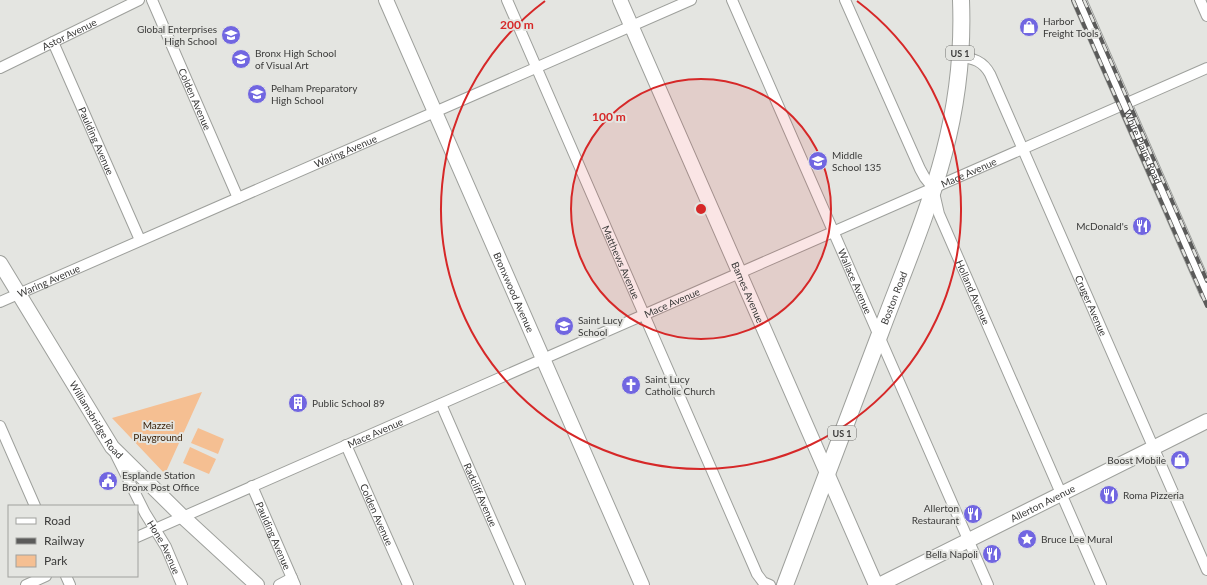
<svg xmlns="http://www.w3.org/2000/svg" width="1207" height="585" font-family="Lato,sans-serif">
	<style>
		.green { fill: #f5bf92 }
		.lines { fill: none; stroke-linecap: round; stroke-linejoin: round }
		.street-casing { stroke: #9ea09c; stroke-width: 12 }
		.secondary-casing { stroke: #9ea09c; stroke-width: 16 }
		.primary-casing { stroke: #9ea09c; stroke-width: 18 }
		.street { stroke: #fff; stroke-width: 10 }
		.secondary { stroke: #fff; stroke-width: 14 }
		.primary { stroke: #fff; stroke-width: 16 }
		.rail-casing { stroke: #5b5b5a; stroke-width: 4 }
		.rail { stroke: #e4e5e1; stroke-width: 2.5; stroke-dasharray: 8; stroke-linecap: butt }
		.ring { fill: none; stroke: #d62828; stroke-width: 2 }
		.labels { text-anchor: middle; dominant-baseline: central; stroke-width: 4; stroke-linejoin: round; paint-order: stroke }
		.shield { fill: #e4e5e1; stroke: #6e6e6c; stroke-width: 1 }
		.shield-label { font-size: 9px; font-weight: bold; fill: #3b3b3a }
		.poi-label { font-size: 10px; fill: #3b3b3a; stroke: #e4e5e1; text-anchor: start }
		.street-label { font-size: 10px; fill: #3b3b3a; stroke: #e4e5e1 }
		.park-label { font-size: 10px; fill: #3c230b; stroke: #e4e5e1 }
		.centre { fill: #d62828; stroke: #e4e5e1; stroke-width: 2 }
		.ring-label { font-size: 12px; text-anchor: middle; font-weight: bold; fill: #d62828; stroke: #e4e5e1; stroke-width: 4; stroke-linejoin: round; paint-order: stroke }
	</style>
	<rect width="100%" height="100%" fill="#e4e5e1"/>
	<path class="green" d="M202,392L165,474L112,418Z
		M198,428L224,439L218,454L191,443Z
		M190,447L216,459L209,474L183,463Z"/>
	<g class="lines">
		<defs>
			<g id="street">
				<path id="s1" d="M152,0L238,198"/>
				<path id="s2" d="M507,0L757,574L763,582L770,585"/>
				<path id="s3" d="M732,0L988,585"/>
				<path id="s4" d="M845,0L920,169L925,178L933,188L939,214L1101,585"/>
				<path d="M1200,0L1207,16"/>
				<path id="s5" d="M53,42L140,240"/>
				<path id="s6" d="M960,57C973,58 983,61 990,74L1207,570"/>
				<path id="s7" d="M0,68L139,0"/>
				<path id="s8" d="M0,302L691,0"/>
				<path id="s9" d="M441,404L520,585"/>
				<path d="M0,426L35,506"/>
				<path id="s10" d="M346,445L408,585"/>
				<path id="s11" d="M116,455L145,513L166,547L182,585"/>
				<path id="s12" d="M252,486L295,585"/>
				<path id="s13" d="M137,537L1207,68"/>
				<path d="M66,576L70,585"/>
				<path d="M26,585L46,576"/>
				<path d="M279,585L292,578"/>
			</g>
			<g id="secondary">
				<path id="s14" d="M386,0L642,585"/>
				<path id="s15" d="M620,0L876,585"/>
				<path id="s16" d="M1079,0L1207,293"/>
				<path id="s17" d="M0,263L112,447L182,516L257,585"/>
				<path id="s18" d="M879,585L1207,421"/>
			</g>
			<g id="primary">
				<path id="s19" d="M785,585C817,500 849,415 881,331C903,272 928,214 944,153C957,104 963,51 961,0"/>
			</g>
		</defs>
		<use href="#street" class="street-casing"/>
		<use href="#secondary" class="secondary-casing"/>
		<use href="#primary" class="primary-casing"/>
		<use href="#street" class="street"/>
		<use href="#secondary" class="secondary"/>
		<use href="#primary" class="primary"/>
		<defs>
			<path id="rail" d="M1073,0L1207,306
				M1084,0L1207,281"/>
		</defs>
		<use href="#rail" class="rail-casing"/>
		<use href="#rail" class="rail"/>
	</g>
	<circle cx="701" cy="209" r="130" fill="#d62828" fill-opacity=".12"/>
	<g class="ring">
		<circle cx="701" cy="209" r="130"/>
		<path d="M857 1A260 260 0 1 1 545 1"/>
	</g>
	<defs>
		<symbol id="shop-disc" viewBox="-11 -11 22 22"><circle r="9.5" fill="#7166e1" stroke="#e4e5e1"/><path d="M-5-2.5h2.3a2.7 3.5 0 0 1 5.4 0H5L5.5 6h-11ZM-1.5-2.5h3a1.5 2.3 0 0 0-3 0Z" fill="#fff"/></symbol>
		<symbol id="school-disc" viewBox="-11 -11 22 22"><circle r="9.5" fill="#7166e1" stroke="#e4e5e1"/><path d="M0-5L7-2L0 1L-7-2ZM-4 1L0 2.5L4 1V4Q0 6-4 4Z" fill="#fff"/></symbol>
		<symbol id="restaurant-disc" viewBox="-11 -11 22 22"><circle r="9.5" fill="#7166e1" stroke="#e4e5e1"/><path d="M-5-6h1v4h1v-4h1v4h1v-4h1v5L-1.5 .5V6h-2V.5L-5-1ZM5-6V6H3V1.5H1.5Q1.5-4 5-6Z" fill="#fff"/></symbol>
		<symbol id="church-disc" viewBox="-11 -11 22 22"><circle r="9.5" fill="#7166e1" stroke="#e4e5e1"/><path d="M-1.2-6h2.4v3.5h3.3v2.4h-3.3V6h-2.4V-.1h-3.3v-2.4h3.3Z" fill="#fff"/></symbol>
		<symbol id="building-disc" viewBox="-11 -11 22 22"><circle r="9.5" fill="#7166e1" stroke="#e4e5e1"/><path d="M-4-6H4V6H1V3H-1V6H-4ZM-2.5-4.3h1.7v1.8h-1.7ZM.8-4.3h1.7v1.8H.8ZM-2.5-1h1.7V.8h-1.7ZM.8-1h1.7V.8H.8Z" fill="#fff"/></symbol>
		<symbol id="civic-disc" viewBox="-11 -11 22 22"><circle r="9.5" fill="#7166e1" stroke="#e4e5e1"/><path d="M-.6-6.5H3V-4.5H.6V-3L4-1V1h2V6H-6V1h2V-1L-.6-3ZM-1.2 2.5V6h2.4V2.5Z" fill="#fff"/></symbol>
		<symbol id="sight-disc" viewBox="-11 -11 22 22"><circle r="9.5" fill="#7166e1" stroke="#e4e5e1"/><path d="M0-6L1.8-2.2L6-1.7L2.9 1.2L3.7 5.4L0 3.3L-3.7 5.4L-2.9 1.2L-6-1.7L-1.8-2.2Z" fill="#fff"/></symbol>
	</defs>
	<g fill-rule="evenodd">
		<use href="#shop-disc" x="1018" y="16" width="22" height="22"/>
		<use href="#school-disc" x="220" y="24" width="22" height="22"/>
		<use href="#school-disc" x="230" y="48" width="22" height="22"/>
		<use href="#school-disc" x="246" y="83" width="22" height="22"/>
		<use href="#school-disc" x="807" y="150" width="22" height="22"/>
		<use href="#restaurant-disc" x="1131" y="215" width="22" height="22"/>
		<use href="#school-disc" x="553" y="315" width="22" height="22"/>
		<use href="#church-disc" x="620" y="374" width="22" height="22"/>
		<use href="#building-disc" x="287" y="392" width="22" height="22"/>
		<use href="#shop-disc" x="1169" y="449" width="22" height="22"/>
		<use href="#civic-disc" x="97" y="470" width="22" height="22"/>
		<use href="#restaurant-disc" x="1098" y="484" width="22" height="22"/>
		<use href="#restaurant-disc" x="962" y="503" width="22" height="22"/>
		<use href="#sight-disc" x="1016" y="528" width="22" height="22"/>
		<use href="#restaurant-disc" x="981" y="543" width="22" height="22"/>
	</g>
	<g class="labels">
		<g class="shield">
			<rect x="946" y="46" width="28" height="14" rx="3"/>
			<rect x="828" y="426" width="28" height="14" rx="3"/>
		</g>
		<g class="shield-label">
			<text x="960" y="53">US 1</text>
			<text x="842" y="433">US 1</text>
		</g>
		<g class="poi-label">
			<text x="1043" y="21">Harbor<tspan x="1043" dy="12">Freight Tools</tspan></text>
			<text x="217" y="29" text-anchor="end">Global Enterprises<tspan x="217" dy="12">High School</tspan></text>
			<text x="255" y="53">Bronx High School<tspan x="255" dy="12">of Visual Art</tspan></text>
			<text x="271" y="88">Pelham Preparatory<tspan x="271" dy="12">High School</tspan></text>
			<text x="832" y="155">Middle<tspan x="832" dy="12">School 135</tspan></text>
			<text x="1128" y="226" text-anchor="end">McDonald's</text>
			<text x="578" y="320">Saint Lucy<tspan x="578" dy="12">School</tspan></text>
			<text x="645" y="379">Saint Lucy<tspan x="645" dy="12">Catholic Church</tspan></text>
			<text x="312" y="403">Public School 89</text>
			<text x="1166" y="460" text-anchor="end">Boost Mobile</text>
			<text x="122" y="475">Esplande Station<tspan x="122" dy="12">Bronx Post Office</tspan></text>
			<text x="1123" y="495">Roma Pizzeria</text>
			<text x="959" y="508" text-anchor="end">Allerton<tspan x="959" dy="12">Restaurant</tspan></text>
			<text x="1041" y="539">Bruce Lee Mural</text>
			<text x="978" y="554" text-anchor="end">Bella Napoli</text>
		</g>
		<g class="street-label">
			<text stroke="none"><textPath href="#s7" startOffset="77">Astor Avenue</textPath></text>
			<text stroke="none"><textPath href="#s1" startOffset="108">Colden Avenue</textPath></text>
			<text stroke="none"><textPath href="#s5" startOffset="108">Paulding Avenue</textPath></text>
			<text stroke="none"><textPath href="#s16" startOffset="160">White Plains Road</textPath></text>
			<text stroke="none"><textPath href="#s8" startOffset="377">Waring Avenue</textPath></text>
			<text stroke="none"><textPath href="#s13" startOffset="908">Mace Avenue</textPath></text>
			<text stroke="none"><textPath href="#s2" startOffset="286">Matthews Avenue</textPath></text>
			<text stroke="none"><textPath href="#s8" startOffset="53">Waring Avenue</textPath></text>
			<text stroke="none"><textPath href="#s3" startOffset="307">Wallace Avenue</textPath></text>
			<text stroke="none"><textPath href="#s14" startOffset="319">Bronxwood Avenue</textPath></text>
			<text stroke="none"><textPath href="#s4" startOffset="320">Holland Avenue</textPath></text>
			<text stroke="none"><textPath href="#s15" startOffset="319">Barnes Avenue</textPath></text>
			<text stroke="none"><textPath href="#s19" startOffset="307">Boston Road</textPath></text>
			<text stroke="none"><textPath href="#s13" startOffset="584">Mace Avenue</textPath></text>
			<text stroke="none"><textPath href="#s6" startOffset="289">Cruger Avenue</textPath></text>
			<text stroke="none"><textPath href="#s17" startOffset="184">Williamsbridge Road</textPath></text>
			<text stroke="none"><textPath href="#s13" startOffset="260">Mace Avenue</textPath></text>
			<text stroke="none"><textPath href="#s9" startOffset="99">Radcliff Avenue</textPath></text>
			<text stroke="none"><textPath href="#s18" startOffset="183">Allerton Avenue</textPath></text>
			<text stroke="none"><textPath href="#s10" startOffset="76">Colden Avenue</textPath></text>
			<text stroke="none"><textPath href="#s12" startOffset="54">Paulding Avenue</textPath></text>
			<text stroke="none"><textPath href="#s11" startOffset="104">Hone Avenue</textPath></text>
		</g>
		<g class="park-label">
			<text x="158" y="425">Mazzei<tspan x="158" dy="12">Playground</tspan></text>
		</g>
	</g>
	<circle cx="701" cy="209" r="6" class="centre"/>
	<g class="ring-label">
		<text x="517" y="29">200 m</text>
		<text x="609" y="121">100 m</text>
	</g>
	<rect x="8" y="505" width="130" height="72" fill="#e4e5e1" stroke="#a0a19e"/>
	<rect x="16" y="518" width="20" height="6" fill="#ffffff" stroke="#a0a19e"/>
	<text x="44" y="525" font-size="12" fill="#3b3b3a">Road</text>
	<rect x="16" y="538" width="20" height="6" fill="#5b5b5a" stroke="#a0a19e"/>
	<text x="44" y="545" font-size="12" fill="#3b3b3a">Railway</text>
	<rect x="16" y="555" width="20" height="12" fill="#f5bf92" stroke="#a0a19e"/>
	<text x="44" y="565" font-size="12" fill="#3b3b3a">Park</text>
</svg>
